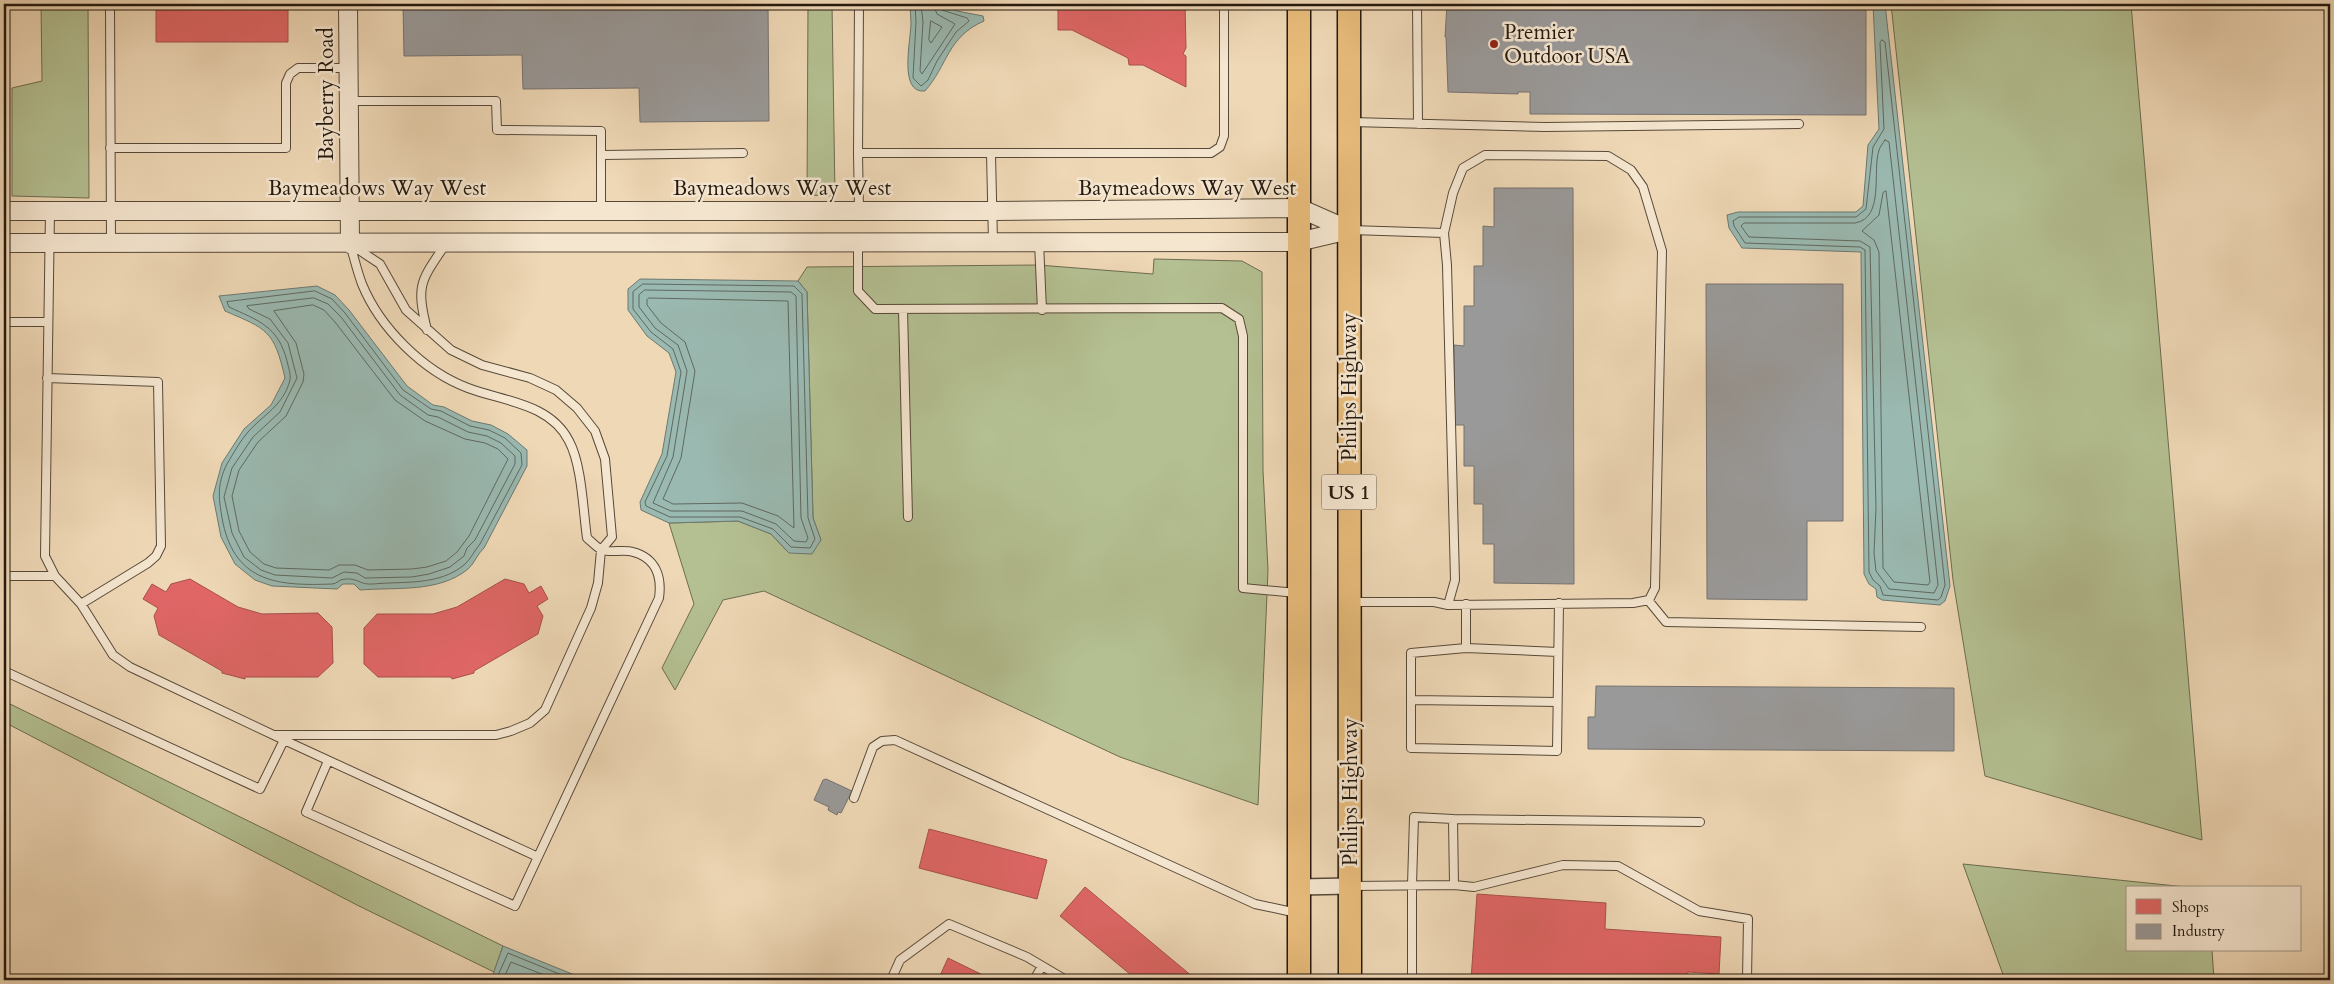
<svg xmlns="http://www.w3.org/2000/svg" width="2334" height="984" font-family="Cardo,serif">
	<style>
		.green { fill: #b4c092; stroke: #6c6c50 }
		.water { fill: #9ab9b1; stroke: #6b7970 }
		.shops { fill: #e06666; stroke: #a84f4c }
		.industry { fill: #999; stroke: #767370 }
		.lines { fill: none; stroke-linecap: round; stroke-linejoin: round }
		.shore { stroke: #5f6960; stroke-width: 1 }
		.service-casing { stroke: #574939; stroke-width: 10 }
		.minor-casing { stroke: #574939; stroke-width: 18 }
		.tertiary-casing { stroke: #574939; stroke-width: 20 }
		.primary-casing { stroke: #24190f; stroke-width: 25 }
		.service { stroke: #f5e6d0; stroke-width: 8 }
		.minor { stroke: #f5e6d0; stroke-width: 15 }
		.tertiary { stroke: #f5e6d0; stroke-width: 18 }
		.primary { stroke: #e8bc7b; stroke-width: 22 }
		.poi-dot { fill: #8f2418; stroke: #f5e6d0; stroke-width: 2 }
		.labels { text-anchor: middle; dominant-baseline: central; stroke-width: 5; stroke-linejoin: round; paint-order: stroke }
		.shield { fill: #f5e6d0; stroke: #635649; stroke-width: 1 }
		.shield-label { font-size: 20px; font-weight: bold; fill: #24190f }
		.poi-label { font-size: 21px; fill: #24190f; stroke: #f5e6d0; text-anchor: start }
		.street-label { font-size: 21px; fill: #24190f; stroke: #f5e6d0 }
	</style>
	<rect width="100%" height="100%" fill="#efd8b6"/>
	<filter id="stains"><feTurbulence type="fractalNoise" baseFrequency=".004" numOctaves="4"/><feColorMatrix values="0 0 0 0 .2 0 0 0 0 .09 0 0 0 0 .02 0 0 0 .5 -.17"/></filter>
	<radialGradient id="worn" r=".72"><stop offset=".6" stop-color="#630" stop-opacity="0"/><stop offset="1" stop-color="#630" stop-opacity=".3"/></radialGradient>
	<path class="green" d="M41,4H88L89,198L12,196V88L42,81Z
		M808,4H832L835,196L807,195Z
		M1891,4H2131L2202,840L1985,776L1953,580Z
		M1154,259L1242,261L1262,272L1263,470L1268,570L1258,805L1120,757L764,591L723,600L675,690L662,668L694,604L669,523L738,521L771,534L789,553L821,540L813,518L807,292L798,281L807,267L1038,265L1153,274Z
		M4,701L503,946L494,972L357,905L4,722Z
		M1963,864L2196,888H2128V950H2212L2214,980H2005Z"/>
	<path class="water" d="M910,4H941L957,11L983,16L984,21C947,37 948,65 925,91C898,94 911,40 911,23C911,17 910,10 910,4Z
		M1873,4H1885L1950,586L1945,601L1940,605L1882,600L1877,597L1876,589L1869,584L1864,574L1861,252L1742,248L1729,228L1727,215L1738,212H1856L1863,206L1868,145L1879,129Z
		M640,279L798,281L807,292L813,518L821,540L812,554L789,553L771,534L738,521L669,523L641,510L640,502L662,454L676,372L669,353L647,336L628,310V289Z
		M317,286L335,295L349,310L407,386L433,405L444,407L472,421L491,425L508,434L527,450V466L484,548C477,554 475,563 468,569C439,593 396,587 360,590L354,584H343L337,589L272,586L255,580L235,564L221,537L213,496L222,463L244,429L271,405L285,378C274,330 267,329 225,311L219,296Z
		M503,946L587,980H491Z"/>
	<path class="shops" d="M156,4H288V42H156Z
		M1058,4H1185L1186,48L1183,54L1186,56V87L1143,65H1129L1128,58L1072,30H1058Z
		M190,579L238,607L262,614L318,613L332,627L333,663L318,677H245V679L222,673V671L159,635L154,616L158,608L143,599L152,584L166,592L171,584Z
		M505,579L524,584L529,593L541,586L548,599L537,606L543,616L538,634L474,671V673L452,679L451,677H378L364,664V628L377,614H433L457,607Z
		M929,829L1047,860L1037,899L919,868Z
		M1085,887L1193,977L1190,980H1137L1060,916Z
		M1477,894L1606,903L1605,929L1721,937L1719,974L1688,972L1687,980H1655V977L1642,976V980H1471Z
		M948,958L993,980H938Z"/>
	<path class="industry" d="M403,4H768L769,121L640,122L639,88L523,89L522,55L404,56Z
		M1447,4H1866V115L1530,114V92H1518V94L1448,92L1446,37H1445Z
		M1494,188H1573L1574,584L1494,583V544H1483V504H1474V466H1464V425H1454V345L1464,346V306H1474V266H1483V226L1494,227Z
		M1706,284H1843V521H1807V600L1707,599Z
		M1596,686L1954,688V751L1588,749V717H1595Z
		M826,779L852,791L841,813L838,812L837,815L828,810L829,807L814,800L823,780Z"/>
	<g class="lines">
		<path class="shore" d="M915,4L916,22L913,78L921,86L928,80L937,61L956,32L969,21L967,18L942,10L939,4
			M921,4L923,22L920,71L922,74L955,24L937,14L933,4
			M931,21L942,27L931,43L929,40Z
			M1882,40L1885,42L1945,585L1941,597L1938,600L1883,595L1880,586L1873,580L1869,572L1865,250L1860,247L1745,243L1734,226L1733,221L1739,217H1856L1866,209L1873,147L1884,129L1880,43Z
			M1885,140L1889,142L1938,585L1934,593L1889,589L1876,571L1874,553L1876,508L1870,247L1860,241L1749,237L1741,226L1744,223H1855C1885,218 1872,171 1879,150C1880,147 1883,143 1885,140Z
			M1886,191L1930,582L1928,585L1894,582L1883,568L1879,252L1874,240L1862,231L1879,215L1883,193Z
			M643,284L794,286L802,294L808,518L815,539L810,548L791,547L773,529L740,517H670L646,506L645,502L667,456L681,372L673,349L651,332L633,309V292Z
			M645,290L791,292L796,296L801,518L808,538L806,542L794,541L776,524L742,511H671L653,503L673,457L687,371L678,345L655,328L639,307V295Z
			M315,291L332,299L345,313L403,390L431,409L441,411L470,426L489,430L505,438L521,453L522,465L480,544C474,551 471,559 464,565C438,586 405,581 373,584C359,585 359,578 345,579C339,579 337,584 332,584C279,586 236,583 223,523C219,501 216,485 227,464C233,454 240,441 248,432C263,415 284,405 290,380C291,374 288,366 287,361C278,326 259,321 229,307L227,302Z
			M314,298L328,304L341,317L400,395L428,415L438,417L468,432L487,436L501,443L515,456V464L475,540L467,548L464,556L450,567L429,574L412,577L365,578L357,573L344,572L332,578L275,575L261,570L244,557L232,533L224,497L232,468L253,437L280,412L297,378L288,343L270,319L249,309L247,306Z
			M649,298L788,301L794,528L778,516L742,503L673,504L663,499L681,458L695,371L685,342L661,323L647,305V300Z
			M313,305L324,310L335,322L395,400L425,421L465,439L485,443L498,449L508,459L469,536L457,552L446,561L427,567L412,569L368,570L355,565H339L329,570L276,568L264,564L250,552L239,531L232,496L239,470L258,442L286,416L303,382L304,374L296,343L274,311Z
			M496,980L508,953L574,980
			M503,980L511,962L557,980"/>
		<defs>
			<path id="service" d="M110,4L111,243
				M859,4L858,153H1211L1220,147L1224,136V4
				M1417,4L1418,124
				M349,101H496L497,130L601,131V211
				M1351,122L1545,127L1799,124
				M110,148H286V83L290,74L298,68H347
				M858,153L859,210
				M991,154L993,242
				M602,155L743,153
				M50,211L45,556L55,576L81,604L113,655L130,667L284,740L538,857
				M1351,230L1444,233L1447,265L1455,580L1448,605L1434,602H1353
				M1444,233L1453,193L1463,168L1485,155L1608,156L1631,170L1643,187L1662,251L1655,588L1649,600L1633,603L1448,605
				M1039,242L1042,310
				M858,243V291L875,309L1222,308L1239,319L1243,336V588L1297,593
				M903,309L908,517
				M4,322H48
				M427,330C416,285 420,282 445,245
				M47,378L158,382L161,546L156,556L148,563L81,604
				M4,576H55
				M1648,600L1666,622L1921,627
				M1466,604V648L1411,653V748L1557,751L1559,603
				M1466,648L1558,652
				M4,671L260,789L284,740
				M1411,700L1557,702
				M274,735H496L511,731L530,723L545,710L591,608L598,583L601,550L612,537L605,459L595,431L577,408L556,390L530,378L482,365L451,350L406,310L380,264L353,246
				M328,761L306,812L515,906L659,598C662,577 656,558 633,552C624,549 611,553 602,550C597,548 591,541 587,538C583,510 582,465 569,441C550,403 502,401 468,388C423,371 380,328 362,284C357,271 354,257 350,244
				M854,798L873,747L882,741L895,740L1255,904L1297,913
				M1454,885L1474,887L1563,865L1618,866L1699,911L1748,919L1747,980
				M1352,886L1454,885L1453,819L1700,822
				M891,980L900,960L949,924L1027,957L1066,980
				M1034,980L1042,966
				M1412,980V885L1414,817L1453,819"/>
			<path id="minor" d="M1299,887L1350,886"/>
			<path id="tertiary" d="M348,4L350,244
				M4,211H993L1299,208L1349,230
				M4,243L1298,242L1349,230"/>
			<path id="primary" d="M1299,4V980
				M1349,4L1350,980"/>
		</defs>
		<use href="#service" class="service-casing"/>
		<use href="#minor" class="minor-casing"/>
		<use href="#tertiary" class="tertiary-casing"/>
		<use href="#primary" class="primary-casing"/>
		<use href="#service" class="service"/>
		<use href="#minor" class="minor"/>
		<use href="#tertiary" class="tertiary"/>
		<use href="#primary" class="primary"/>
	</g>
	<circle class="poi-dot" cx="1494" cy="44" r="5"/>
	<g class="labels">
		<rect class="shield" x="1321.5" y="474.5" width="55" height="35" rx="4"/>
		<g class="shield-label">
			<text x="1349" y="492">US 1</text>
		</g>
		<g class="poi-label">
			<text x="1504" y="32">Premier<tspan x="1504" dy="24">Outdoor USA</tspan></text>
		</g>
		<g class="street-label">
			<text transform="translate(326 94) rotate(-90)">Bayberry Road</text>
			<text x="377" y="188">Baymeadows Way West</text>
			<text x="782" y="188">Baymeadows Way West</text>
			<text x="1187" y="188">Baymeadows Way West</text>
			<text transform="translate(1349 387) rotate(-90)">Philips Highway</text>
			<text transform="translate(1350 792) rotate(-90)">Philips Highway</text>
		</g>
	</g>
	<rect width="2334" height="984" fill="none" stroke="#efd8b6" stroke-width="20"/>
	<rect x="5" y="5" width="2324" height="974" fill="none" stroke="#24190f" stroke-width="2.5"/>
	<rect x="10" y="10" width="2314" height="964" fill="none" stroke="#24190f"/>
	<rect x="2126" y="886" width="175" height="65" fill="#f5e6d0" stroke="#a19483"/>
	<rect x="2136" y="899" width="25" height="15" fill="#e06666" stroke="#a19483"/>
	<text x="2172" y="912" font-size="15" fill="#24190f">Shops</text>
	<rect x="2136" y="924" width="25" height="15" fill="#999999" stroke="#a19483"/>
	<text x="2172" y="936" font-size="15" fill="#24190f">Industry</text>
	<rect width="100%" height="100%" filter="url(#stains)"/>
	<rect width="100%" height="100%" fill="url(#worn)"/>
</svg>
